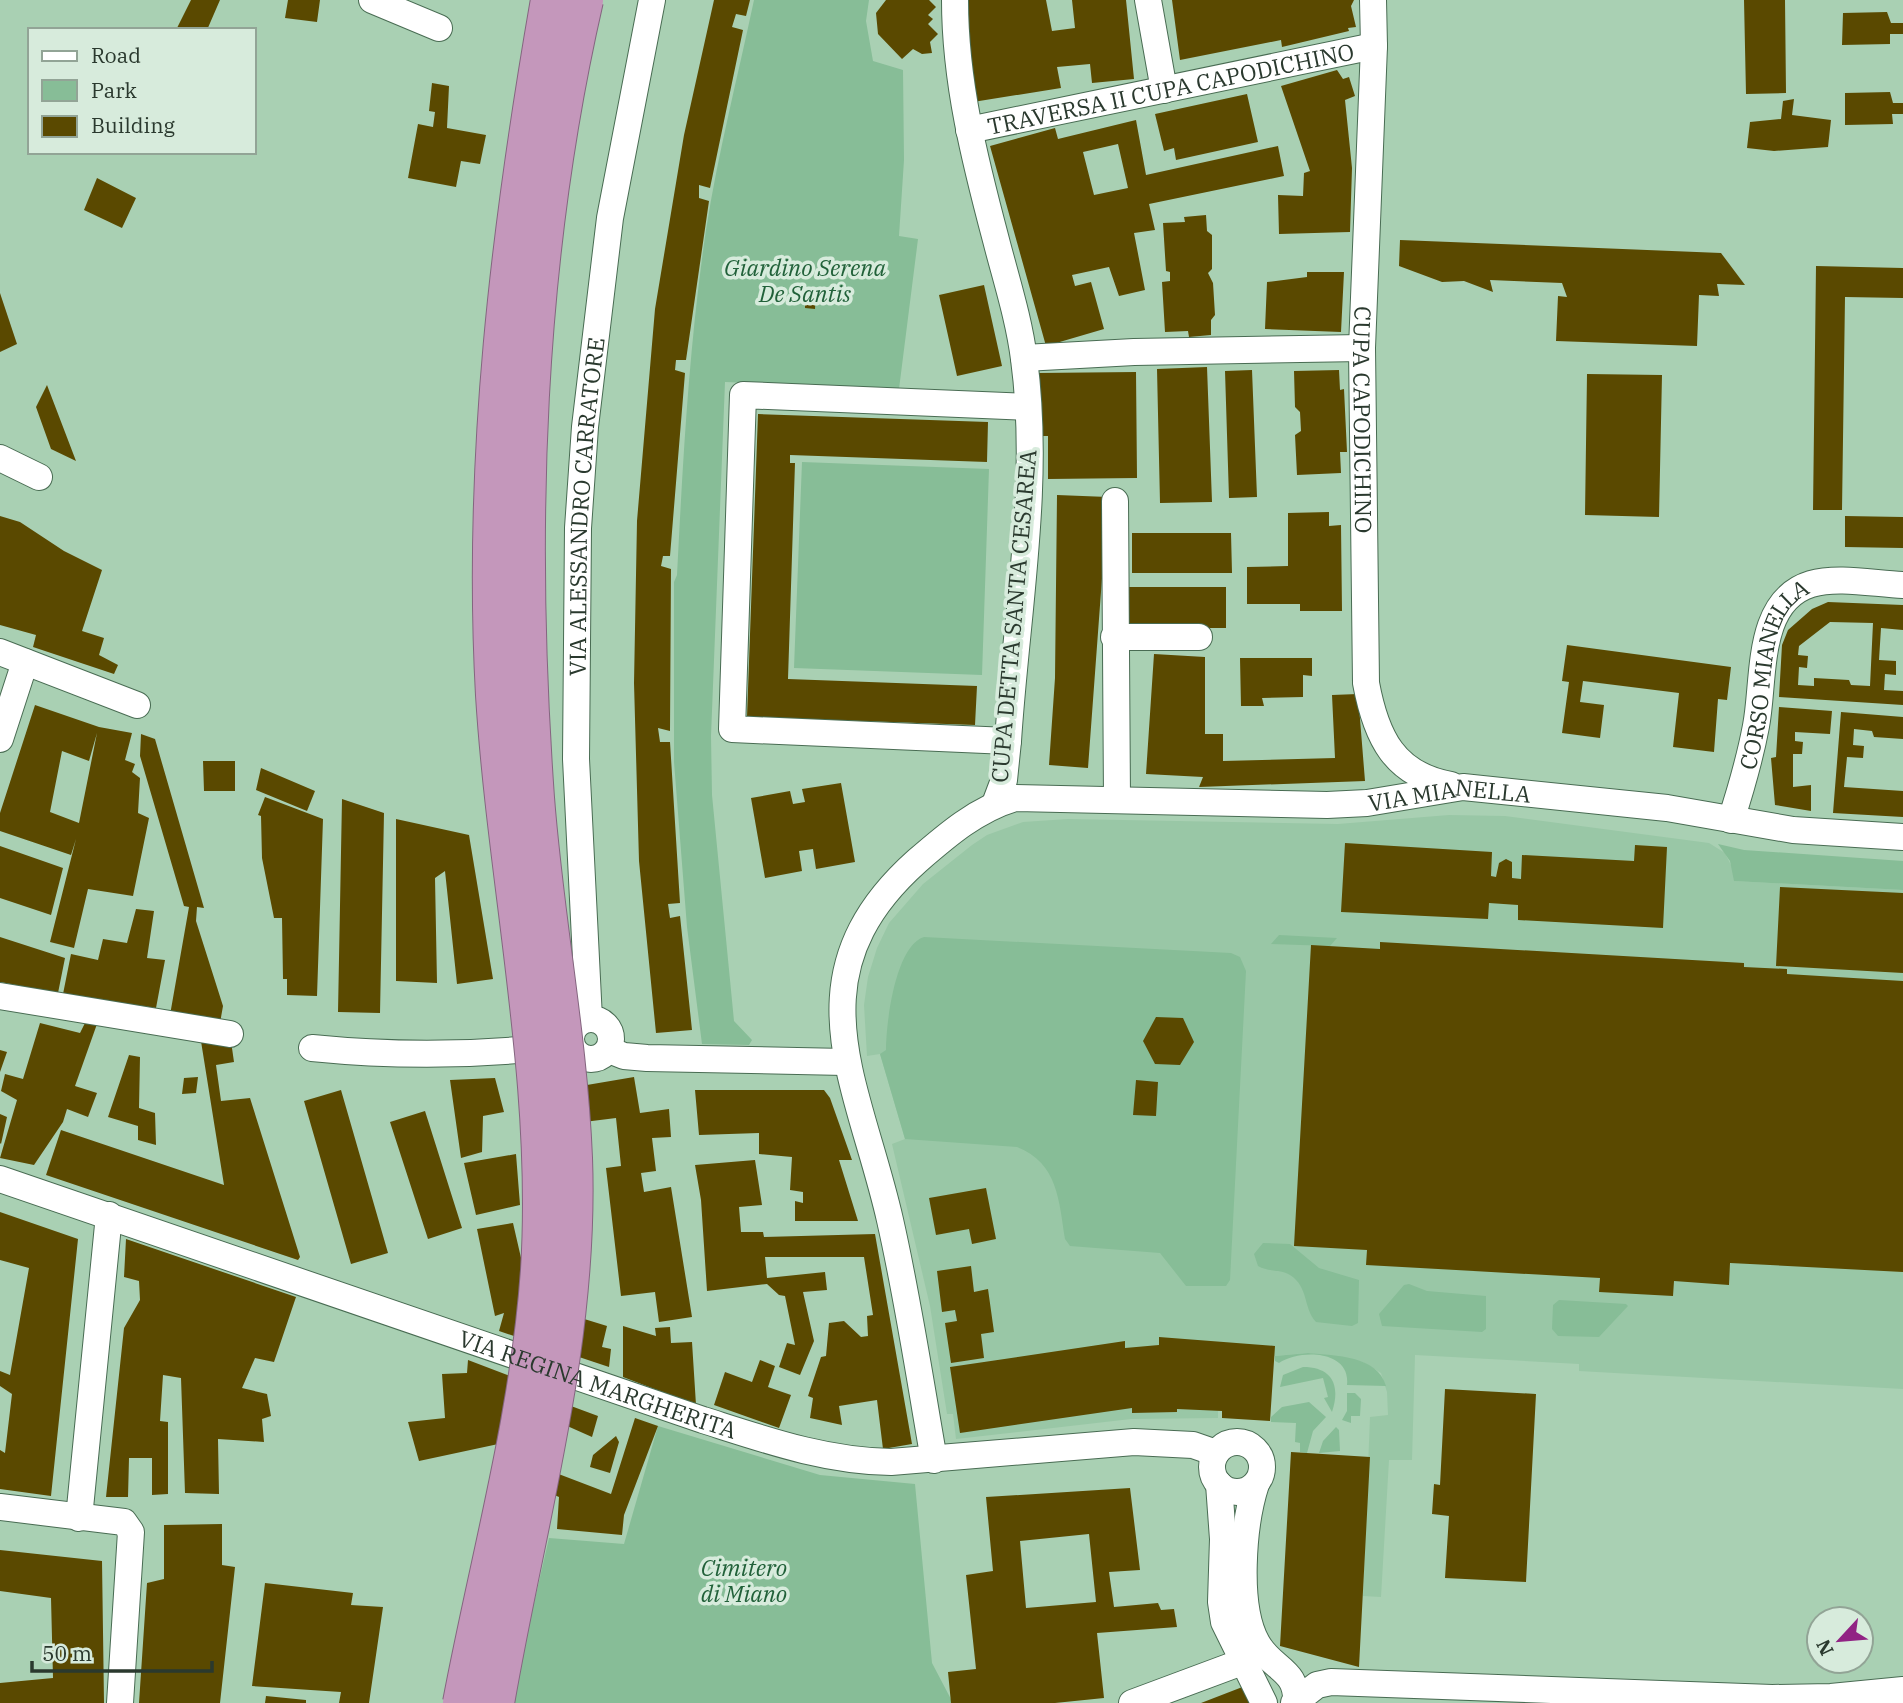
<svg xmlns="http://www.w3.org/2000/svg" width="1903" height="1703" font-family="'IBM Plex Serif',serif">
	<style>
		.built { fill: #99c7a6 }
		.green { fill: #87bd97 }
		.building { fill: #5a4900; fill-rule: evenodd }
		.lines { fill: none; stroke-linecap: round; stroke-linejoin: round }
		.minor-casing { stroke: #496c53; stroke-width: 28 }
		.minor { stroke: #fff; stroke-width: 26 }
		.trunk-bridge-casing { stroke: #84657f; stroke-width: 40; stroke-linecap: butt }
		.trunk-bridge { stroke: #c497bb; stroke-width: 38 }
		.labels { text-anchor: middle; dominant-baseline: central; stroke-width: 7; stroke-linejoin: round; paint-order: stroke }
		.street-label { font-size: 23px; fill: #2a392e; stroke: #d7ebdc }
		.park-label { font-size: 23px; font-style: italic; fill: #216139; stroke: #d7ebdc }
	</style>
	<rect width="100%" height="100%" fill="#a9d0b3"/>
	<path class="built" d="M1449,815L1505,816L1709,843L1725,853L1734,871V881L1903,890V1389L1579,1371V1364L1415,1355L1412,1460H1389L1381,1597L1363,1596L1370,1417L1388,1415L1387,1392L1381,1373L1363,1362L1308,1353L1274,1356L1218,1411V1418L1131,1419L956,1439L953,1414H947L930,1306L892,1144L905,1139L880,1054L867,1056L864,1005L868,977L877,948L889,923L923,884L972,845L987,835L1023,822L1068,819L1338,824Z"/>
	<path class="green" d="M754,0H869L866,21L873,61L903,70L904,160L899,236L918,239L899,389L725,382L711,736L712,795L734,1021L752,1040L749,1045L702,1044L687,927L674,762V582L677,575C683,459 689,345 706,230C718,153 738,76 754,0Z
		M802,462L989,469L982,675L794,668Z
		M1718,844L1744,850L1903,861V890L1734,881L1730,861Z
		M1279,935L1337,938L1330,946L1271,944Z
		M924,937L1231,953L1240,957L1246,971L1230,1280L1226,1286H1186L1160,1253L1070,1246L1065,1239C1059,1201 1058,1163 1017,1147L905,1139L880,1054L886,1050C886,1024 895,946 924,937Z
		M1263,1243L1290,1244L1319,1268L1359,1280L1358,1323L1352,1326L1316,1322C1303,1308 1309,1287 1290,1275C1280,1269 1268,1272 1258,1266L1254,1254Z
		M1409,1284L1427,1291L1486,1296V1329L1482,1332L1382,1326L1379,1314L1404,1285Z
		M1559,1300L1626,1304L1628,1306L1599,1337L1558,1336L1552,1329L1553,1305Z
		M1308,1353C1336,1356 1377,1355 1386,1386L1347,1385C1351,1350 1300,1349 1279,1363L1275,1361V1356Z
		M1303,1367C1332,1367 1341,1385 1332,1412L1324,1398L1328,1397L1323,1378L1280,1387L1283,1375Z
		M1347,1393H1355L1361,1399L1360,1416H1351V1423L1342,1420L1347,1411Z
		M1309,1402L1326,1417L1313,1431L1307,1453L1300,1452V1443L1295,1442L1296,1423L1271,1422V1417L1282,1407Z
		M658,1426L820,1475L915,1484L932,1663L953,1703H511L549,1538L624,1544Z
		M1336,1427L1339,1430L1340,1451L1319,1453L1323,1441Z"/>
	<path class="building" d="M191,0H220L207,30H176Z
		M288,0H320L317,22L285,18Z
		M714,0H750L746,16L736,14L732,27L743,30L710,188L699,185V198L709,201L686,360H676L675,370L685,373L670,556H663L661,566L671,569L670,731L658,728L660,742H670L680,903L668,904L670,918L680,916L692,1030L656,1033L639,861L634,683L637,521L655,309L684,135Z
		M886,0H929L936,7L928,15L933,19L928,24L938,34L930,42L932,53L922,54L913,49L902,59L878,34L876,13Z
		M966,0H1046L1052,31L1075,28L1072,0H1126L1134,79L1092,83L1090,64L1057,67L1061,88L973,102Z
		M1172,0H1354L1351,6L1356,27L1348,28L1349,31L1282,47L1281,40L1180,60Z
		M1744,0H1785L1786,93L1746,94Z
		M1887,12L1891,23H1903V34H1890V44L1842,45L1843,13Z
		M1337,70L1343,79L1349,77L1355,96L1345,100L1352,168L1350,232L1279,234L1278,195L1303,196L1304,173L1310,171L1281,86Z
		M432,83L449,86L447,128L486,135L480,164L461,161L456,187L408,178L418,124L433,127L435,112L429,111Z
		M1890,92L1893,103H1903V114H1892L1893,124L1845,125V93Z
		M1247,94L1258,142L1176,160L1174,148L1164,151L1155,114Z
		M1794,99L1792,115L1831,120L1828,147L1774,151L1747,148L1750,122L1781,119L1783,101Z
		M1136,120L1146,175L1278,146L1284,176L1149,204L1155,230L1134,233L1145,290L1119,296L1109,267L1072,275L1075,286L1091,282L1104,329L1046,346L990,146L1055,128L1058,139ZM1118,144L1128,188L1094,195L1083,152Z
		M97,178L136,198L122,228L84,210Z
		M1206,215L1207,231L1212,235V269L1208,273L1213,283L1215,315L1211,320V335L1189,337L1188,331L1165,332L1162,282L1170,281V272L1166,271L1163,223L1185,222L1184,217Z
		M1400,240L1721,253L1745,285L1717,284L1719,296L1699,295L1697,346L1556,341L1558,296L1567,297L1562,283L1490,280L1493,292L1464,281L1442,282L1399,266Z
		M1816,266L1903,268V298L1845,297L1842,510H1813Z
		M1307,272H1344L1341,332L1265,329L1267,282L1307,277Z
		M984,285L1002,366L957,376L939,295Z
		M805,290L816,291L815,309L805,308Z
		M0,293L17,344L0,352Z
		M1207,367L1212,502L1160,503L1157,369Z
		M1252,370L1257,497L1229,498L1225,371Z
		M1339,370L1340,390L1344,389L1347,452H1340L1341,473L1297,475L1295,435L1301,431L1300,412L1295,407L1294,371Z
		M1136,372L1137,478L1048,479V436H1036V373Z
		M1587,374L1662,375L1659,517L1585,515Z
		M47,385L76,461L51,449L36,407Z
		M758,414L988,422L987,462L790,455V463H795L788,679L977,686L975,725L747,717Z
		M1057,495L1108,497L1088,768L1049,765L1055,678Z
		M1329,512V526L1341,525L1342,611H1300V604H1247V567L1288,566V513Z
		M0,516L20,522L64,551L102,570L82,631L104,638L99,655L118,665L114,674L33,647L36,635L0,625Z
		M1845,516L1903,517V548L1845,547Z
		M1132,533H1231L1232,573H1132Z
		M1126,587H1226V628H1126Z
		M1828,602L1903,605V630L1881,628L1879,660L1896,661V675L1885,674L1884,690L1903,691V705L1779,697L1782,645L1788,630L1812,609ZM1830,622L1873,623L1870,686L1851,685L1849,680L1814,678V686L1798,685L1799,667L1807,668L1808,656L1798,655L1799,646Z
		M1567,645L1731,667L1727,700L1718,699L1714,752L1673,747L1679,693L1583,681L1580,702L1604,705L1600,738L1562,733L1569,682L1562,681Z
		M1154,654L1205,657V734H1223V761L1335,758L1332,695L1358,694L1365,781L1199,787L1203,777L1146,774Z
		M1240,658H1312V676L1303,675V697L1262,698L1264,706H1241Z
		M35,705L99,727L132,733L125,760L135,764L132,772L140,778L138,813L149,818L133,896L88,889L74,948L50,942L76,839L71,855L0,831V813ZM97,733L79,823L50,812L62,751L89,761Z
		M1779,707L1832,711L1830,734L1795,732V741L1803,742L1802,754H1793V787L1811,785V811L1775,805L1771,758L1776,757Z
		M1841,712L1903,717V739L1874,737L1872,731L1854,729L1853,745L1864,746L1863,758L1847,757L1844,787L1903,791V817L1833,813Z
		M141,734L155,739L204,908L197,907L196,921L223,1006L220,1023L170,1015L189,907L184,906L140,756Z
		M203,761H235V791H204Z
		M261,768L315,791L307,811L256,790Z
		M841,783L855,862L816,869L813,849L799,851L802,871L765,878L751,798L790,791L793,804L805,802L802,789Z
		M265,797L323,819L317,996L287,995V979H283L282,918H274L262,858L261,816L258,815Z
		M342,799L384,813L380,1013L338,1012Z
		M396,819L469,835L493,979L457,984L445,871L435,878L437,983L396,981Z
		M1345,843L1492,852L1491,876L1496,877L1499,863L1506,859L1512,862V878L1521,879L1522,855L1634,861L1635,845L1667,847L1663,928L1518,920V905L1489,903L1488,919L1341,912Z
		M0,846L63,868L51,915L0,898Z
		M1780,887L1903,893V973L1776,966Z
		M136,909L154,911L147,958L165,960L156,1008L63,994L71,954L98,960L103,939L127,943Z
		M0,937L65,958L58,993L0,982Z
		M1380,942L1744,963V967L1787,969V974L1903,981V1272L1730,1263L1729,1285L1674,1281L1673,1296L1599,1292L1600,1278L1366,1265L1367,1250L1294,1246L1311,945L1380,949Z
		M1156,1017L1183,1018L1194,1042L1180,1065L1155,1064L1143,1041Z
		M86,1021L97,1024L75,1086L97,1093L88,1117L67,1109L63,1122L34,1165L0,1158L17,1100L1,1091L5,1074L23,1079L40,1023L80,1033Z
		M200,1035L231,1041L234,1062L216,1065L221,1101L250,1098L300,1257L298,1260L46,1175L61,1130L224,1185Z
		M0,1050L7,1052L0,1072Z
		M129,1055L140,1057L139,1108L155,1113L156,1145L138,1140V1126L108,1117Z
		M198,1077L196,1093L182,1094L184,1078Z
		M634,1077L640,1113L669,1109L671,1137L652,1138L656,1171L641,1173L644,1192L671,1187L692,1317L659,1322L655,1292L621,1296L606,1168L621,1166L616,1118L584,1122L581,1086Z
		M495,1078L504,1112L483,1116L482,1152L461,1158L450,1080Z
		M1136,1080L1158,1082L1156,1116L1133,1115Z
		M341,1090L388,1253L351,1264L304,1101Z
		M695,1090H824L830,1098L852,1160H839L858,1221H795V1201L803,1203V1192L790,1190L792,1157L759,1154V1133L699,1135Z
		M425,1111L462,1228L428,1239L390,1122Z
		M0,1114L7,1117L1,1144L0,1143Z
		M516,1154L520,1205L476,1215L464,1163Z
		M755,1160L762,1205L739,1207L741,1232H763L764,1237L875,1234L912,1444L883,1449L877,1400L839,1406L842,1425L810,1418L813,1398L808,1396L821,1357L826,1356L829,1323L844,1321L861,1337L868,1336L867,1316L873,1315L864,1257H765L767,1278L825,1272L827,1290L803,1292L814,1341L800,1375L779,1367L787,1343L795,1345L785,1296L779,1295L767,1284L707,1291L701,1200L695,1165Z
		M986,1188L996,1239L972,1244L969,1229L936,1235L929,1198Z
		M0,1212L78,1239L51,1496L0,1489V1450L5,1453L12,1394L0,1386V1371L10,1375L29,1268L0,1260Z
		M513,1223L527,1284L520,1338L499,1331L504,1313L495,1316L477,1229Z
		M126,1239L296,1297L274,1362L255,1358L242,1388L267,1394L271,1416L262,1419L264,1442L218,1439L219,1494L185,1493L181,1378L163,1375L160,1421L168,1422V1494L152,1495V1458H129L128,1497H106L124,1328L140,1300L139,1281L124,1277Z
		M971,1266L974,1292L988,1289L994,1332L981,1334L984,1358L951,1363L945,1323L957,1321L955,1310L942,1312L937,1271Z
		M581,1318L607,1326L602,1347L611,1349L609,1367L576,1356Z
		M623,1326L656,1336L655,1328L670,1327L671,1343L692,1342L696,1405L623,1377Z
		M1159,1337L1275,1346L1270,1421L1222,1418V1411L1177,1409V1412L1132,1413V1408L960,1433L950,1367L1125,1341V1348L1159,1345Z
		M468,1360L515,1378L503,1443L419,1461L408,1422L445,1418L442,1374L467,1373Z
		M760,1360L775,1366L768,1387L791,1395L779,1428L714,1405L725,1372L752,1382Z
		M1445,1389L1536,1394L1526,1582L1445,1578L1449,1516L1432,1514L1434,1484L1440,1485Z
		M571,1406L598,1416L592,1437L565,1425Z
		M635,1418L658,1426L624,1515L622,1535L557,1529L559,1497L552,1494L556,1473L611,1494Z
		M616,1436L619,1442L610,1473L590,1467L593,1455Z
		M1291,1452L1370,1457L1359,1667L1280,1646Z
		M1130,1488L1140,1570L1109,1572L1114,1607L1158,1603L1161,1610L1174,1609L1177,1627L1097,1633L1104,1698L1055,1703H951L948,1672L976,1669L966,1575L993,1571L986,1497ZM1089,1534L1096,1602L1026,1608L1020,1541Z
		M222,1524V1565L235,1567L220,1703H139L147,1583L164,1579V1525Z
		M0,1550L102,1561L104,1703H0V1683L53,1678L51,1598L0,1591Z
		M265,1583L353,1593L351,1605L383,1607L369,1703H339L341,1692L252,1686Z
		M1245,1686L1252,1703H1201Z
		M266,1696L306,1700V1703H265Z"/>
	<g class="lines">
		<defs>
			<g id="minor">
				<path d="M372,0L439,28"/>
				<path d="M955,0C955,82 975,161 996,240C1006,279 1019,319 1024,359C1041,485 1016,616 1008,741L1004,780L995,804"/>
				<path d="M1148,0L1164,90"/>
				<path id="s1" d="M1373,0L1374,46L1362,348L1366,683C1376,737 1394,775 1451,785"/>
				<path id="s2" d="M969,130L1374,46"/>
				<path d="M1024,358L1134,352L1362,348"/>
				<path d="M0,458L39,477"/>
				<path d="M1115,501L1117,799"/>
				<path d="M1114,637H1199"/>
				<path d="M0,652L137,705"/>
				<path d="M0,739L25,662"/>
				<path d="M1008,741L732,729L743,395L1028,407"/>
				<path id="s3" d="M1731,820C1741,789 1750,758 1756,726C1765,680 1755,601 1811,584C1838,576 1875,584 1903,585"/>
				<path d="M0,996L230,1034"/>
				<circle cx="591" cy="1039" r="20"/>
				<path id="s4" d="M589,1019L576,759L578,528L585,427L610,218L652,0"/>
				<path d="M312,1048C392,1056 469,1056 549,1047"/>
				<path d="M609,1050L624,1056L647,1058L845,1062"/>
				<path id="s5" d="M0,1179L703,1420C766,1440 825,1461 891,1462L1134,1442L1193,1445L1216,1453"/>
				<circle cx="1237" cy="1467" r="25"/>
				<path id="s6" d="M934,1460C920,1380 908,1299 890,1220C859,1083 788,976 917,861C947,835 977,809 1015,798L1327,805L1367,803L1463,787L1667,808L1793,830L1903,837"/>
				<path d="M1219,1484L1223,1539L1221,1602L1224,1622L1264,1703"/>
				<path d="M1256,1484C1243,1524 1236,1606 1257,1643C1272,1670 1298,1669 1296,1703"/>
				<path d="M0,1507L124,1522L131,1532L120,1703"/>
				<path d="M79,1518L109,1215"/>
				<path d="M1132,1703L1242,1662"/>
				<path d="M1294,1703L1317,1685L1331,1682L1772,1698L1831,1697L1903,1690"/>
			</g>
		</defs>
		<use href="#minor" class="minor-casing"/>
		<use href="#minor" class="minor"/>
		<defs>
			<path id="trunk-bridge" d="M462,1703C489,1560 530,1416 540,1270C552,1078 507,886 495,695C482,461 510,230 550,0
				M495,1703C526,1522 580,1344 573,1158C568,1037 544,918 535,798C516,531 524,261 584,0"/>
		</defs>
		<use href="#trunk-bridge" class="trunk-bridge-casing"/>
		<use href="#trunk-bridge" class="trunk-bridge"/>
	</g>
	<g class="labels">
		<g class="street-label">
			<text stroke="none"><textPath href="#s2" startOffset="206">TRAVERSA II CUPA CAPODICHINO</textPath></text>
			<text stroke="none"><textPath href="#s1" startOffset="420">CUPA CAPODICHINO</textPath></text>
			<text stroke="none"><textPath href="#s4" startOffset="513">VIA ALESSANDRO CARRATORE</textPath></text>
			<text transform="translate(1013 616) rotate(-85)">CUPA DETTA SANTA CESAREA</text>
			<text stroke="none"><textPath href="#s3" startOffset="154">CORSO MIANELLA</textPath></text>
			<text stroke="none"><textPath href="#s6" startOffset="1185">VIA MIANELLA</textPath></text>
			<text stroke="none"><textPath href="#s5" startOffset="632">VIA REGINA MARGHERITA</textPath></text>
		</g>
		<g class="park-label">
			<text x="805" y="267">Giardino Serena<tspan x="805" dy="26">De Santis</tspan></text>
			<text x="744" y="1567">Cimitero<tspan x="744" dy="26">di Miano</tspan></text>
		</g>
	</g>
	<rect x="28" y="28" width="228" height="126" fill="#d7ebdc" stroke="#92a496" stroke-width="2"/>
	<rect x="42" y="51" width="35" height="10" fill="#ffffff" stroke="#92a496" stroke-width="2"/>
	<text x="91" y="63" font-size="21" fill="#2a392e">Road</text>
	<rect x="42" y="80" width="35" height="21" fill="#87bd97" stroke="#92a496" stroke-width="2"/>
	<text x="91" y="98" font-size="21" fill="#2a392e">Park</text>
	<rect x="42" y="116" width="35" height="21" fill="#5a4900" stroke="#92a496" stroke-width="2"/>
	<text x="91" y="133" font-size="21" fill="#2a392e">Building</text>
	<g transform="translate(1840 1640) rotate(244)"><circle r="33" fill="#d7ebdc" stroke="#92a496" stroke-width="2"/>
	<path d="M0-5L12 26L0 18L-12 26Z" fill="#912384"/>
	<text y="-10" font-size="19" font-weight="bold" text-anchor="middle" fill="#2a392e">N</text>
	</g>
	<path d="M32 1661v10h180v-10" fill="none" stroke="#2a392e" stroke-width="3.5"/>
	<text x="42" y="1661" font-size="21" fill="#2a392e" stroke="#d7ebdc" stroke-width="5" paint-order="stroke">50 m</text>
</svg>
